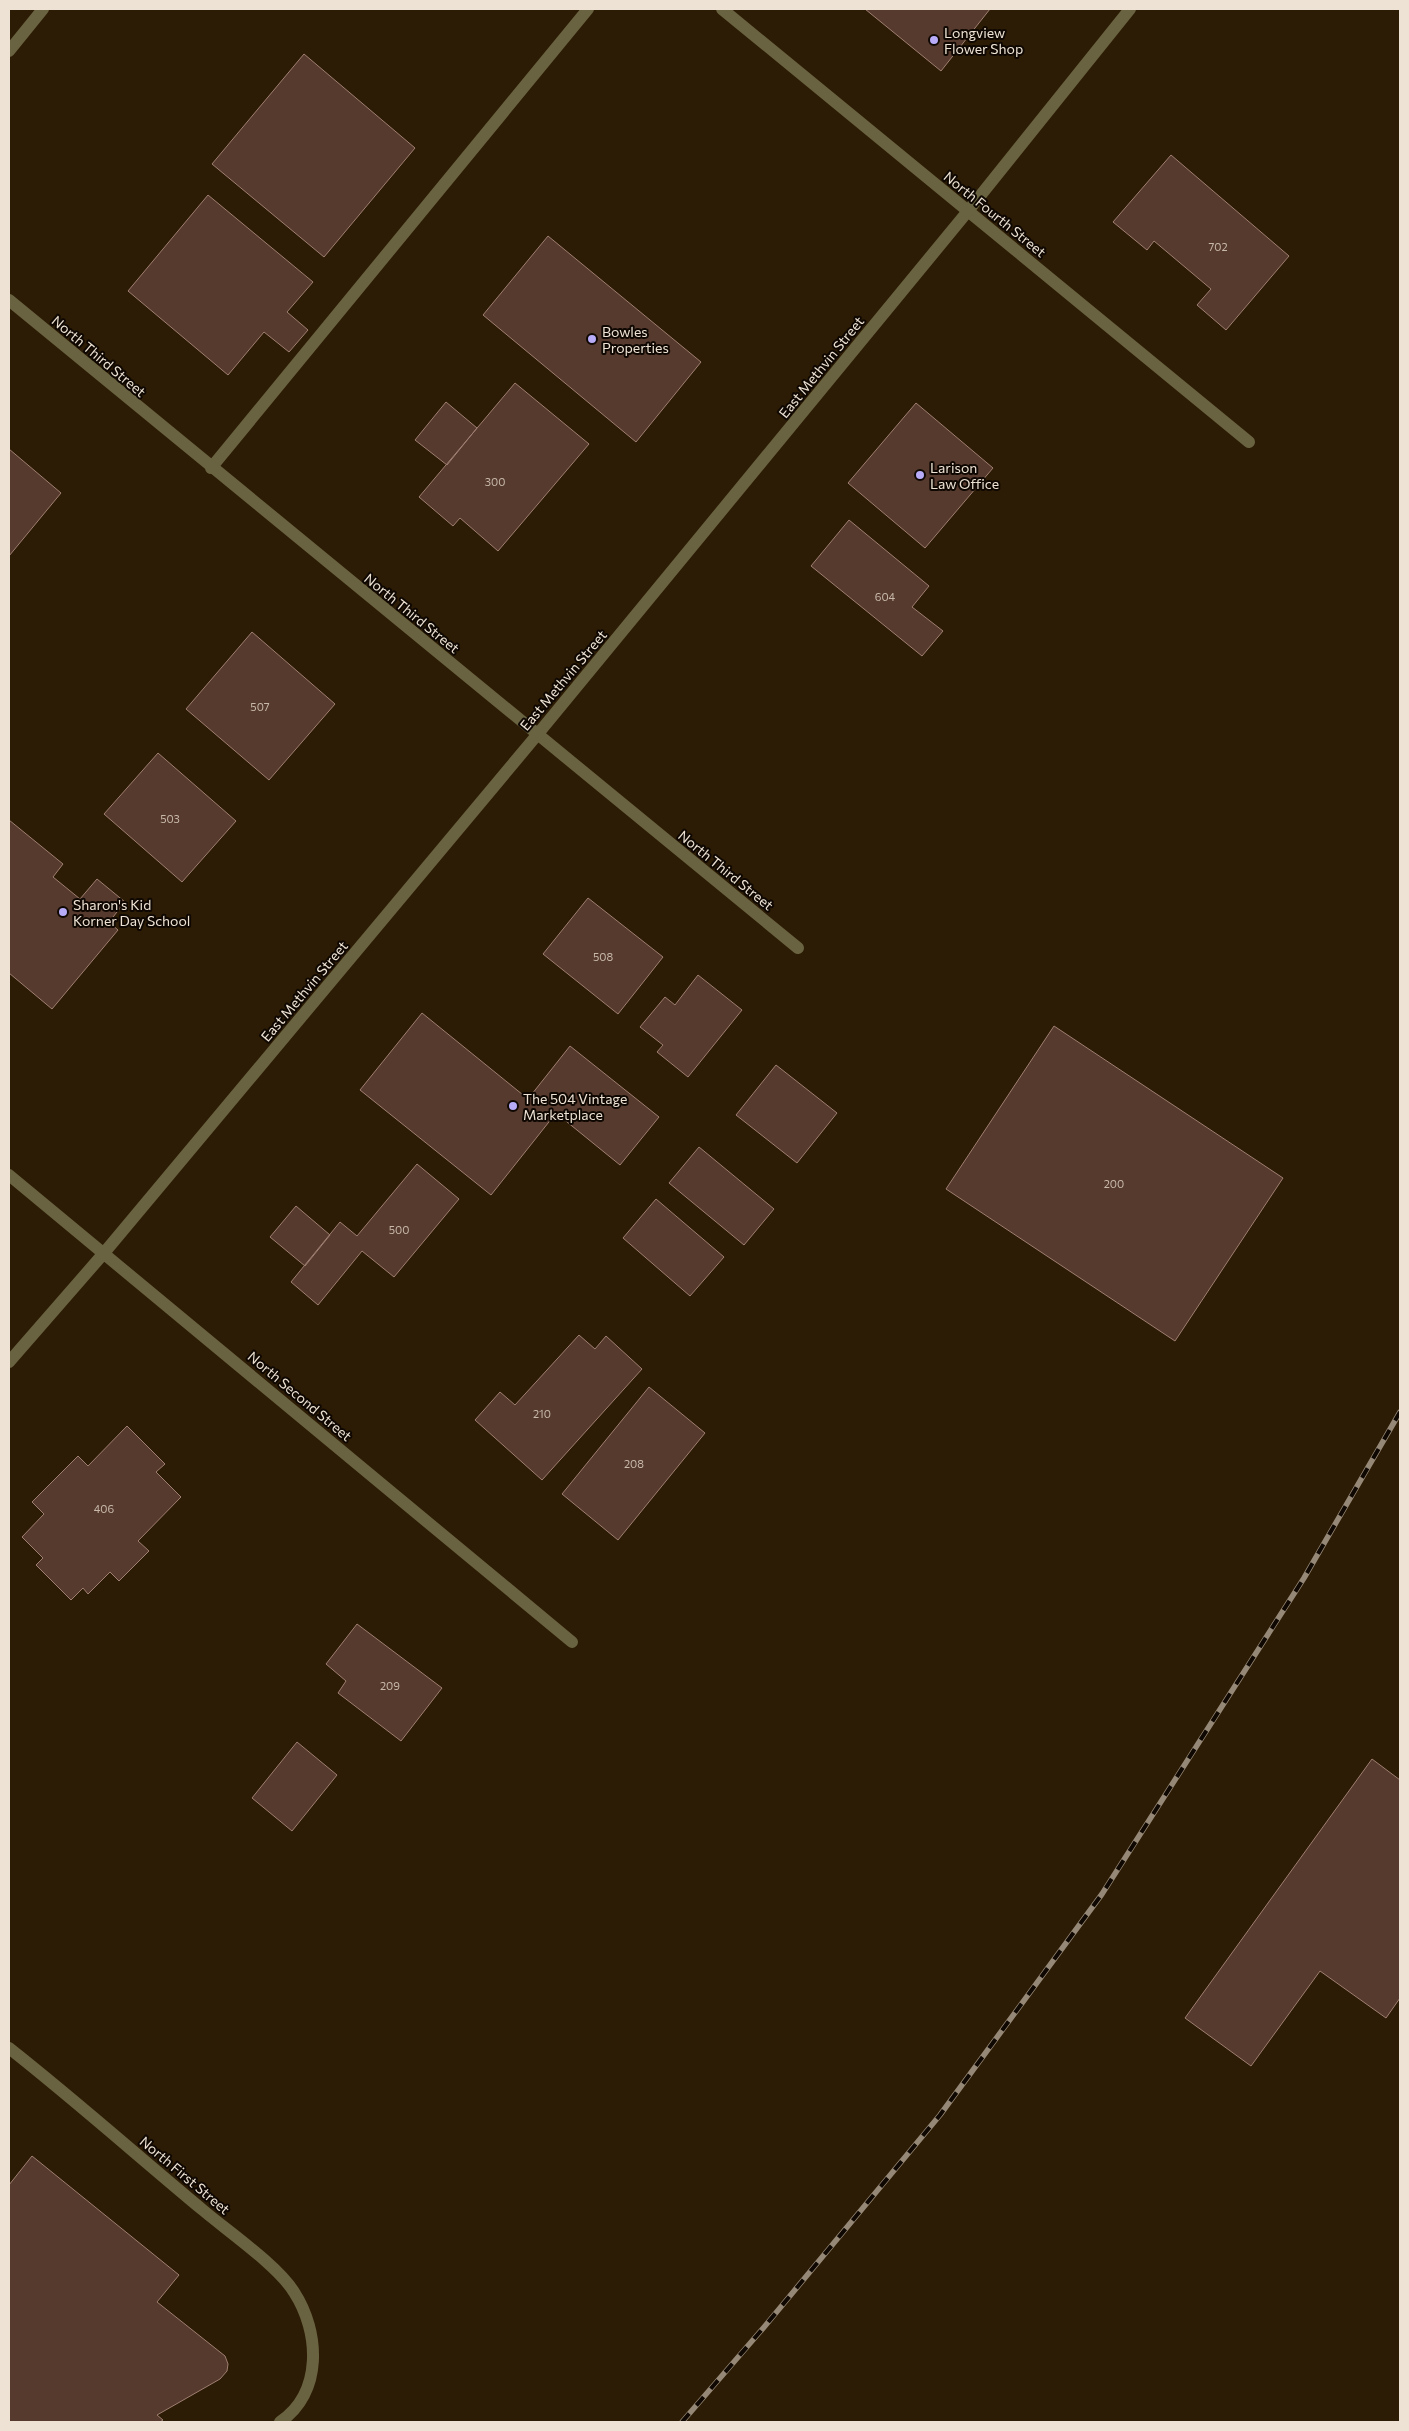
<svg xmlns="http://www.w3.org/2000/svg" width="1409" height="2431" font-family="Commissioner,sans-serif">
	<style>
		.building { fill: #563a2e; stroke: #9f7f71 }
		.lines { fill: none; stroke-linecap: round; stroke-linejoin: round }
		.service { stroke: #696341; stroke-width: 12 }
		.minor { stroke: #696341; stroke-width: 12 }
		.tertiary { stroke: #696341; stroke-width: 12 }
		.rail-casing { stroke: #968876; stroke-width: 5.5 }
		.rail { stroke: #0f0802; stroke-width: 4; stroke-dasharray: 11; stroke-linecap: butt }
		.poi-dot { fill: #b8abf7; stroke: #0f0802; stroke-width: 2 }
		.labels { text-anchor: middle; dominant-baseline: central; stroke-width: 4; stroke-linejoin: round; paint-order: stroke }
		.number-label { font-size: 11px; fill: #c7b8aa }
		.poi-label { font-size: 14px; fill: #ede2d4; stroke: #0f0802; text-anchor: start }
		.street-label { font-size: 14px; fill: #ede2d4; stroke: #0f0802 }
	</style>
	<rect width="100%" height="100%" fill="#2d1c05"/>
	<path class="building" d="M865,9H990L941,71Z
		M304,54L415,148L324,257L212,164Z
		M1171,155L1289,256L1226,330L1197,305L1211,289L1154,241L1147,250L1113,222Z
		M208,195L313,282L287,312L308,330L289,352L264,332L228,375L128,291Z
		M548,236L701,362L636,442L483,315Z
		M515,383L589,444L498,551L460,518L453,526L419,497Z
		M446,402L477,428L447,465L415,440Z
		M916,403L993,468L925,548L848,483Z
		M9,449L61,493L9,556Z
		M849,520L929,586L912,607L943,631L922,656L811,566Z
		M252,632L335,704L269,780L186,709Z
		M158,753L236,821L182,882L104,814Z
		M9,820L63,864L53,877L80,899L97,879L125,902L109,922L118,930L52,1009L9,973Z
		M588,898L663,957L618,1014L543,954Z
		M698,975L742,1010L688,1077L657,1052L663,1045L640,1027L665,997L675,1005Z
		M422,1013L528,1099L570,1046L659,1117L620,1165L556,1113L491,1195L360,1090Z
		M1054,1026L1283,1178L1175,1341L946,1189Z
		M776,1065L837,1113L797,1163L736,1115Z
		M699,1147L774,1209L744,1245L669,1183Z
		M417,1164L459,1199L394,1277L362,1251L318,1305L291,1282L340,1222L357,1236Z
		M656,1199L724,1257L690,1296L623,1238Z
		M296,1206L330,1235L305,1266L270,1237Z
		M579,1335L595,1349L606,1336L642,1369L542,1480L475,1420L500,1392L515,1405Z
		M649,1387L705,1433L618,1540L562,1494Z
		M127,1426L165,1464L156,1472L181,1497L138,1541L149,1551L119,1581L110,1572L88,1594L83,1588L71,1600L36,1565L43,1558L22,1537L44,1514L32,1502L78,1456L88,1466Z
		M357,1624L442,1688L401,1741L338,1693L346,1681L326,1664Z
		M297,1742L337,1775L292,1831L252,1798Z
		M1372,1759L1400,1780V1998L1386,2018L1320,1971L1251,2066L1185,2018Z
		M32,2156L179,2275L157,2302L225,2356L228,2364L227,2371L220,2379L157,2415L163,2420L160,2422H9V2185Z"/>
	<g class="lines">
		<path class="service" d="M211,468L588,9"/>
		<path class="minor" d="M9,300L798,948
			M9,1175L572,1642
			M9,1362L104,1253L537,735L968,211L1249,442
			M9,2048C75,2100 139,2157 204,2211C229,2232 278,2266 294,2292C320,2332 323,2393 280,2422"/>
		<path class="tertiary" d="M722,9L968,211L1130,9
			M9,51L43,9"/>
		<defs>
			<path id="rail" d="M682,2422L765,2326L940,2115L1102,1894L1304,1578L1400,1412"/>
		</defs>
		<use href="#rail" class="rail-casing"/>
		<use href="#rail" class="rail"/>
	</g>
	<g class="poi-dot">
		<circle cx="934" cy="40" r="5"/>
		<circle cx="592" cy="339" r="5"/>
		<circle cx="920" cy="475" r="5"/>
		<circle cx="63" cy="912" r="5"/>
		<circle cx="513" cy="1106" r="5"/>
	</g>
	<g class="labels">
		<g class="number-label">
			<text x="1218" y="246">702</text>
			<text x="495" y="481">300</text>
			<text x="885" y="596">604</text>
			<text x="260" y="706">507</text>
			<text x="170" y="818">503</text>
			<text x="603" y="956">508</text>
			<text x="1114" y="1183">200</text>
			<text x="399" y="1229">500</text>
			<text x="542" y="1413">210</text>
			<text x="634" y="1463">208</text>
			<text x="104" y="1508">406</text>
			<text x="390" y="1685">209</text>
		</g>
		<g class="poi-label">
			<text x="944" y="32">Longview<tspan x="944" dy="16">Flower Shop</tspan></text>
			<text x="602" y="331">Bowles<tspan x="602" dy="16">Properties</tspan></text>
			<text x="930" y="467">Larison<tspan x="930" dy="16">Law Office</tspan></text>
			<text x="73" y="904">Sharon's Kid<tspan x="73" dy="16">Korner Day School</tspan></text>
			<text x="523" y="1098">The 504 Vintage<tspan x="523" dy="16">Marketplace</tspan></text>
		</g>
		<g class="street-label">
			<text transform="translate(995 214) rotate(39)">North Fourth Street</text>
			<text transform="translate(99 356) rotate(40)">North Third Street</text>
			<text transform="translate(821 367) rotate(-51)">East Methvin Street</text>
			<text transform="translate(412 613) rotate(39)">North Third Street</text>
			<text transform="translate(563 680) rotate(-50)">East Methvin Street</text>
			<text transform="translate(726 870) rotate(39)">North Third Street</text>
			<text transform="translate(304 991) rotate(-50)">East Methvin Street</text>
			<text transform="translate(300 1396) rotate(40)">North Second Street</text>
			<text transform="translate(185 2175) rotate(40)">North First Street</text>
		</g>
	</g>
	<rect width="1409" height="2431" fill="none" stroke="#ede2d4" stroke-width="20"/>
</svg>
